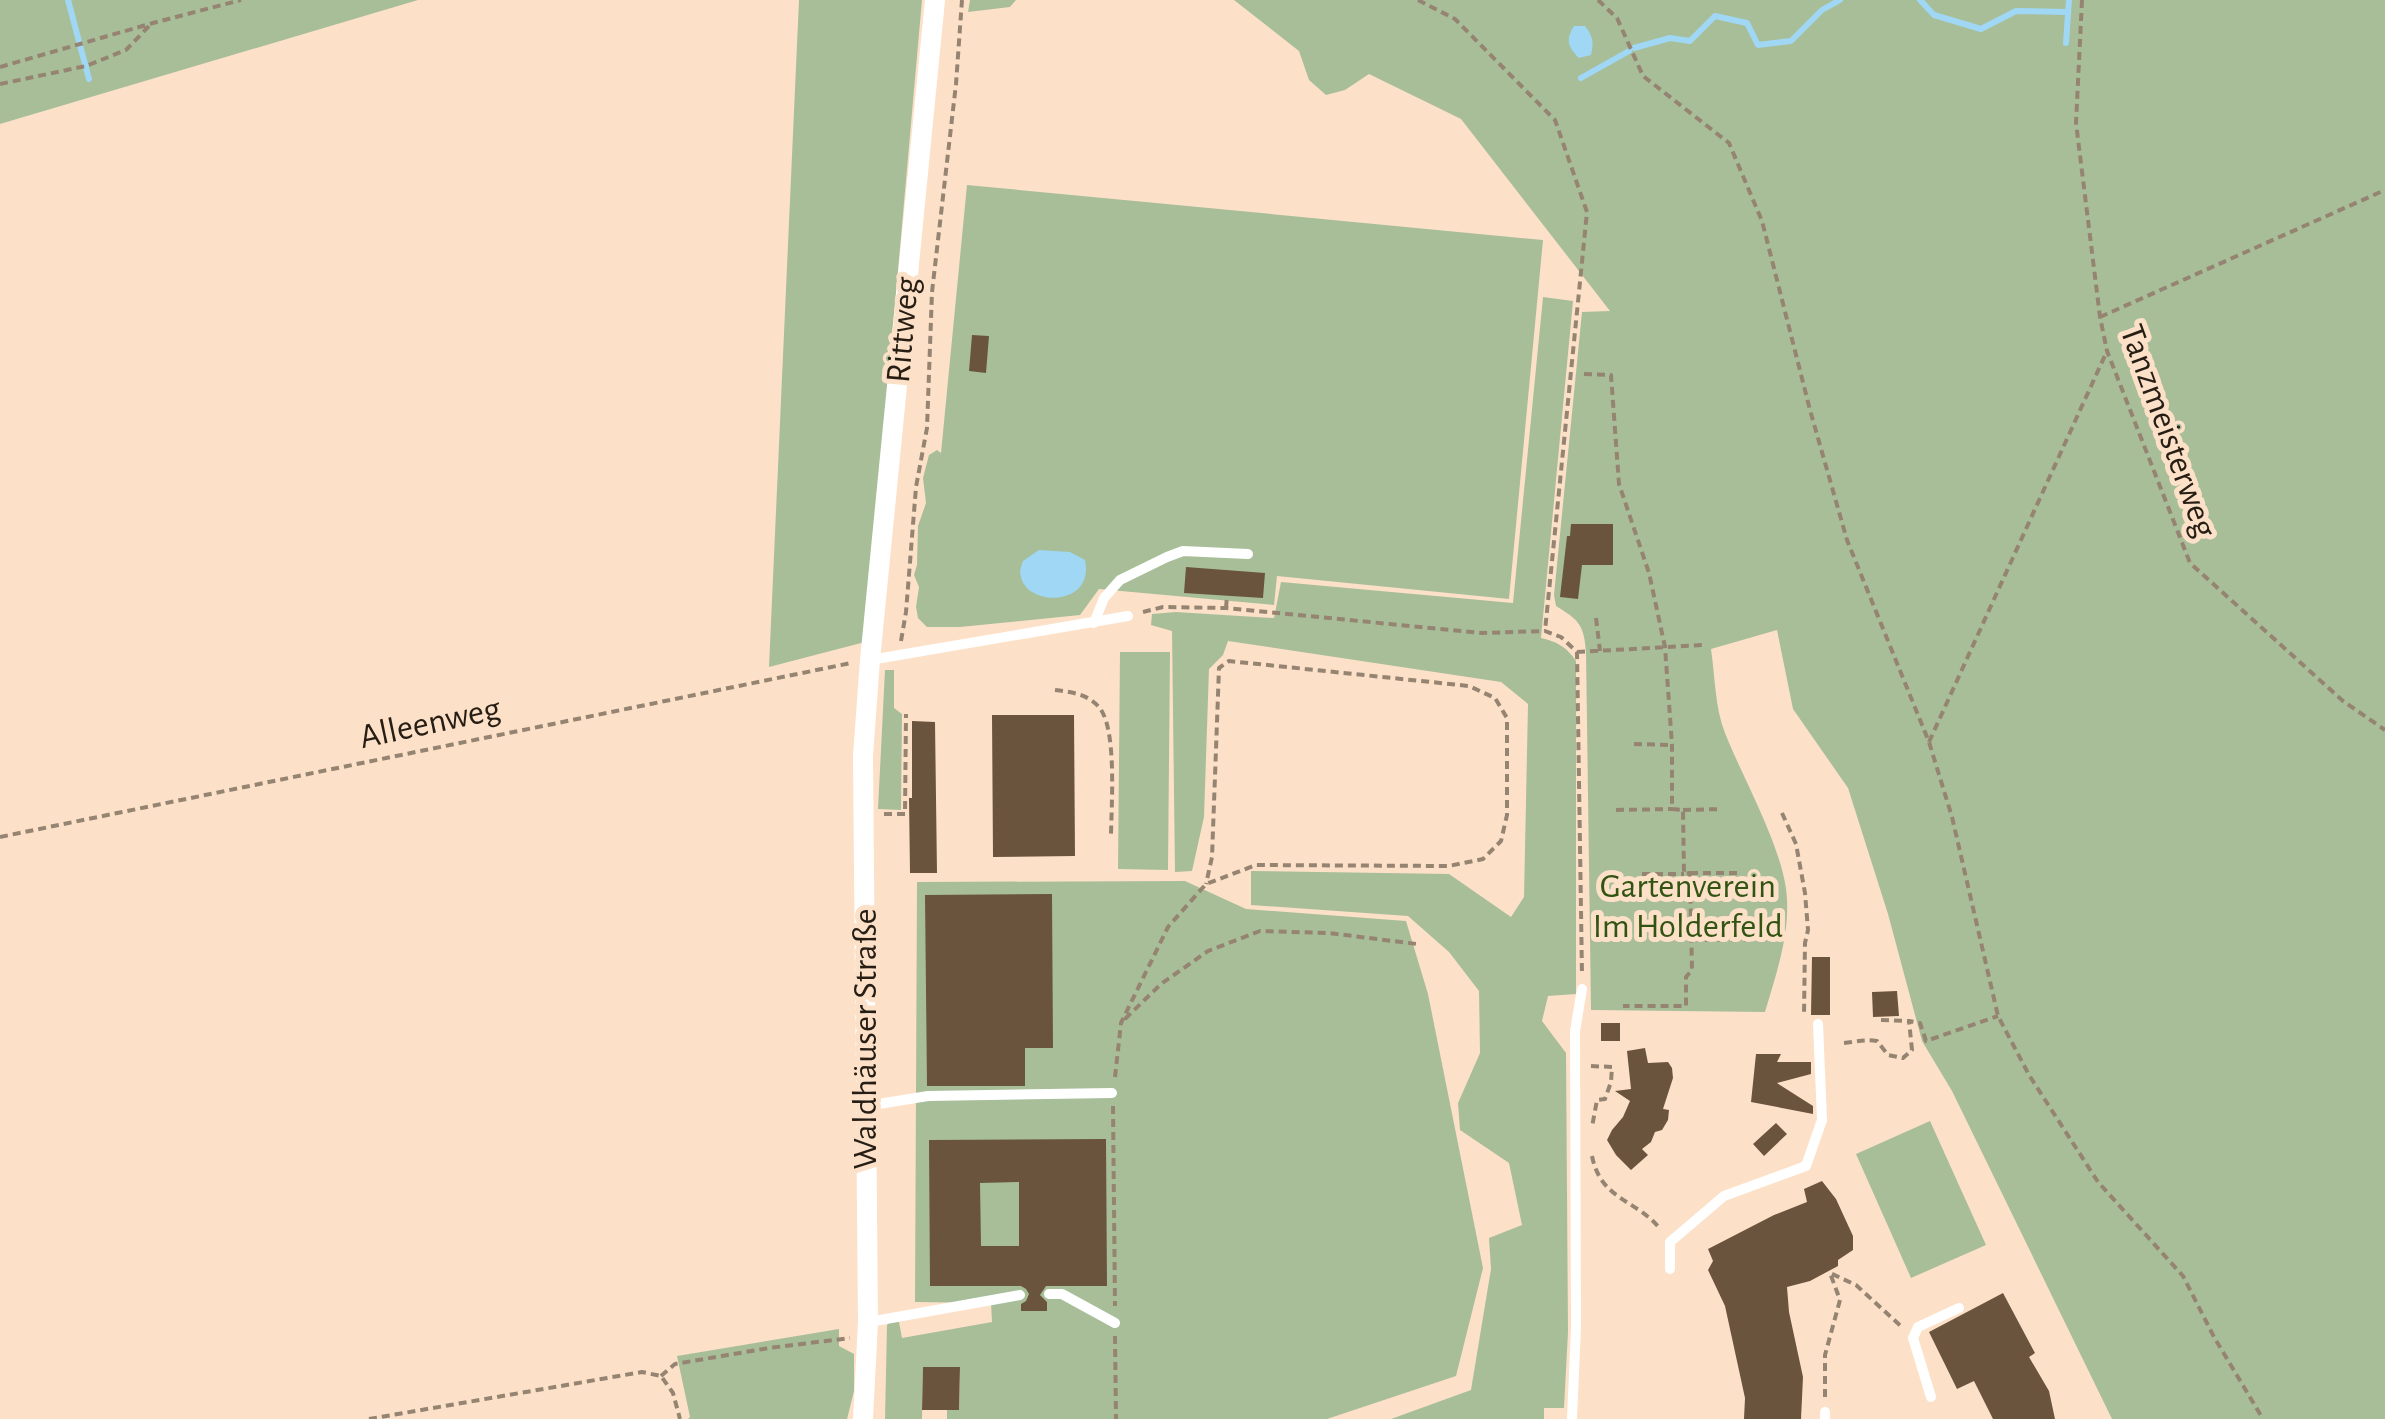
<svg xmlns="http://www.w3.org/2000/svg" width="2385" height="1419" font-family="'Alegreya Sans',sans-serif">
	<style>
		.green { fill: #a8be99 }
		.water { fill: #9fd7f4 }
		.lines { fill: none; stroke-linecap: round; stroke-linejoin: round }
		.stream { stroke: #9fd7f4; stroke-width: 6 }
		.building { fill: #6a543e; fill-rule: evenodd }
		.path { stroke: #968472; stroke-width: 4; stroke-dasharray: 8 5; stroke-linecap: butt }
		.service { stroke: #fff; stroke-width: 10 }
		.minor { stroke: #fff; stroke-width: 20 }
		.labels { text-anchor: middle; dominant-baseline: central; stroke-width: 10; stroke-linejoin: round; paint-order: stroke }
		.street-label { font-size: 35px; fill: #261d14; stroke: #fce1c8 }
		.park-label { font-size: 35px; fill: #325413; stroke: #fce1c8 }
	</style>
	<rect width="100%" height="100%" fill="#fce1c8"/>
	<path class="green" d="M0,0H418L0,124Z
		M799,0H922L865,642L769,667Z
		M970,0H1016L1010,7L968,12Z
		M1234,0H2385V1419H2112L1952,1091L1922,1041L1888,914L1848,788L1793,709L1777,630L1711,649C1715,676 1715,708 1725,733C1743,779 1785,851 1787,899C1789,937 1776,975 1765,1012L1591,1010L1586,652C1584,625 1579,620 1556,606L1554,595L1582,312L1610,311L1461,119L1369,74L1345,90L1326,95L1309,80L1299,51Z
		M967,185L1543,240L1509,599L1277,576L1274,605L1099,589L1080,615L960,627H927L918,618L916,607L919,587L914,575L917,565L918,526L926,503L923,478L929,455L937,450L941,453Z
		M1543,297L1573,301L1541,638C1557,642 1566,646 1576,661V994L1548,996L1542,1021L1566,1053L1568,1332L1564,1408H1544V1419H1391L1471,1390L1491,1269L1489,1238L1522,1225L1509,1163L1460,1130L1458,1103L1480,1053L1479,991L1449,952L1408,916L1251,905V871L1449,874L1511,917L1524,897L1528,704L1501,682L1228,641L1223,655L1209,669L1204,817L1192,871L1175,872L1172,631L1151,625L1152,614L1176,612L1274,618L1281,582L1513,603Z
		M1120,652H1170L1168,870L1118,869Z
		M885,670H894V708L902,714L901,810L878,809Z
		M1185,881L1246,909L1406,921L1428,994L1483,1268L1456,1376L1327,1419H947V1410H959L960,1368L923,1367L922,1419H885L887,1325L890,1322H899L902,1338L992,1322L991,1303L915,1302L917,882Z
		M1930,1121L1986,1245L1911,1278L1856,1154Z
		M839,1329V1346L854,1354V1391L847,1419H688L690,1417L677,1356Z"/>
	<path class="water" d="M1574,26H1585C1593,36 1594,43 1591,55L1579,58C1568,47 1565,40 1574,26Z
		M1039,550L1070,552L1085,560C1095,607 1027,607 1021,577C1019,571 1021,567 1023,561Z"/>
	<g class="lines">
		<path class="stream" d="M68,0L89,79
			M1920,0L1934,15L1981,29L2016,11L2067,12
			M2066,43L2069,0
			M1634,48L1670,38L1690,41L1715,16L1747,23L1758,45L1791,41L1822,10L1840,0
			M1581,78L1629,51"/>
	</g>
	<path class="building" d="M972,335L989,336L986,373L969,371Z
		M1571,524H1613V565H1582L1578,599L1560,597L1567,536H1570Z
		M1186,567L1265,573L1263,598L1184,593Z
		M992,715H1074L1075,856L993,857Z
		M912,721L935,722L937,873H910L909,798H912Z
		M1052,894L1053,1048H1025V1086H927L925,895Z
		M1812,957H1830V1015H1811Z
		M1897,991L1899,1016L1873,1017L1872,992Z
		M1601,1023H1620V1041H1601Z
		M1645,1048L1648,1063L1668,1062L1672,1068L1673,1078L1663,1109L1669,1110L1668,1120L1662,1130L1655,1132L1651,1142L1642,1149L1648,1155L1631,1170L1616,1155L1607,1140L1612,1130L1623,1117L1630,1101L1615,1091L1631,1089L1627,1051Z
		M1756,1054H1781L1777,1062H1811V1074L1777,1083L1813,1106V1114L1751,1102Z
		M1776,1123L1787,1134L1764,1156L1753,1144Z
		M1106,1139L1107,1286H1046L1040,1295L1047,1302V1311H1021V1304L1026,1301L1029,1294L1026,1289L1021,1286H930L929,1140ZM1019,1182V1246H981L980,1183Z
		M1822,1181L1836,1199L1853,1236V1250L1838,1260V1266L1810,1281L1787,1287L1789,1312L1803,1377L1801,1419H1744L1745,1398L1725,1306L1708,1270L1713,1261L1708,1249L1774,1215L1807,1202L1804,1189Z
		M2003,1293L2035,1353L2029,1357L2049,1391L2055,1419H1993L1974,1381L1957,1389L1929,1332Z
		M923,1367H960L959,1410H922Z"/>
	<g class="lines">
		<path class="path" d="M1418,0L1455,19L1555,120L1587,212L1545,631
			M1598,0L1617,18L1643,76L1729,143L1762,221L1810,410L1847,540L1929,742L1952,817L1998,1016L2029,1075L2098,1182L2183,1276L2214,1337L2263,1419
			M2082,0L2076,123L2100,317L2107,351L2190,563L2343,701L2385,730
			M0,67L153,23L241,0
			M0,84L86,66L126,50L150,25
			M2100,317L2385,190
			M1584,374L1611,375L1619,484L1649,573L1665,647L1672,745V809L1683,810L1684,874L1690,873L1692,970L1686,977V1006H1623
			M1226,608L1227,596
			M1143,612L1163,607L1226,608L1482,633L1545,631L1561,637L1577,652L1582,975
			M1596,618L1600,651
			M901,641L906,612L916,487L927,428L932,292L956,84L962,0
			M1577,652L1704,645
			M1055,690C1071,692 1087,694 1098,706C1118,726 1111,809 1111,837
			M1929,742L2107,351
			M1634,744L1672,745
			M1616,810L1672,809
			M1683,810L1722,809
			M1782,813L1796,844L1805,893L1808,930L1805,943L1804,1014
			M884,814H905L906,714
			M0,837L851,663
			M1690,873H1738
			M1642,874H1684
			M1692,940H1759
			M1125,1019L1161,984L1208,951L1260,931L1329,933L1417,944
			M1881,1020L1909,1021
			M1844,1043C1857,1042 1863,1039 1877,1041L1888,1055L1903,1058L1912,1050L1909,1021L1920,1023L1926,1041L1998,1016
			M1591,1066L1612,1067L1611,1082L1605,1099L1597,1100L1592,1127
			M1115,1077L1121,1023L1168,927L1206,884L1256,865L1449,866L1483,859L1501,841L1507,815V718L1495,698L1469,686L1229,661L1219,668L1212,857L1206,884
			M1113,1106L1115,1306
			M1592,1156C1601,1201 1637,1199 1661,1230
			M1115,1336L1116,1419
			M661,1376L675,1364L769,1348L850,1338
			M1825,1397V1355L1840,1300L1830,1273L1856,1285L1903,1328
			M369,1419L642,1372L661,1376L673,1393L680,1419"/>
		<path class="service" d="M1094,623L1104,598L1120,580L1167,557L1183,551L1248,554
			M870,660L1128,616
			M866,1106L928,1096L1112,1093
			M1670,1269V1242L1724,1196L1806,1166L1822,1120L1818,1024
			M1049,1294H1062L1115,1323
			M869,1322L1020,1295
			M1931,1397L1913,1338L1918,1327L1959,1308
			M1825,1412V1419
			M1572,1419L1576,1328L1575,1031L1582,989"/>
		<path class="minor" d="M863,1419L868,1322L863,756L870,660L935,0"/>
	</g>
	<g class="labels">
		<g class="street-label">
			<text transform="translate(903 330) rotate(-85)">Rittweg</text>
			<text transform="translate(2168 431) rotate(70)">Tanzmeisterweg</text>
			<text transform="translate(430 723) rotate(-12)">Alleenweg</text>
			<text transform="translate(865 1039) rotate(-90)">Waldhäuser Straße</text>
		</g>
		<g class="park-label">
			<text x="1688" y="886">Gartenverein<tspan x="1688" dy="40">Im Holderfeld</tspan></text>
		</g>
	</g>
</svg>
